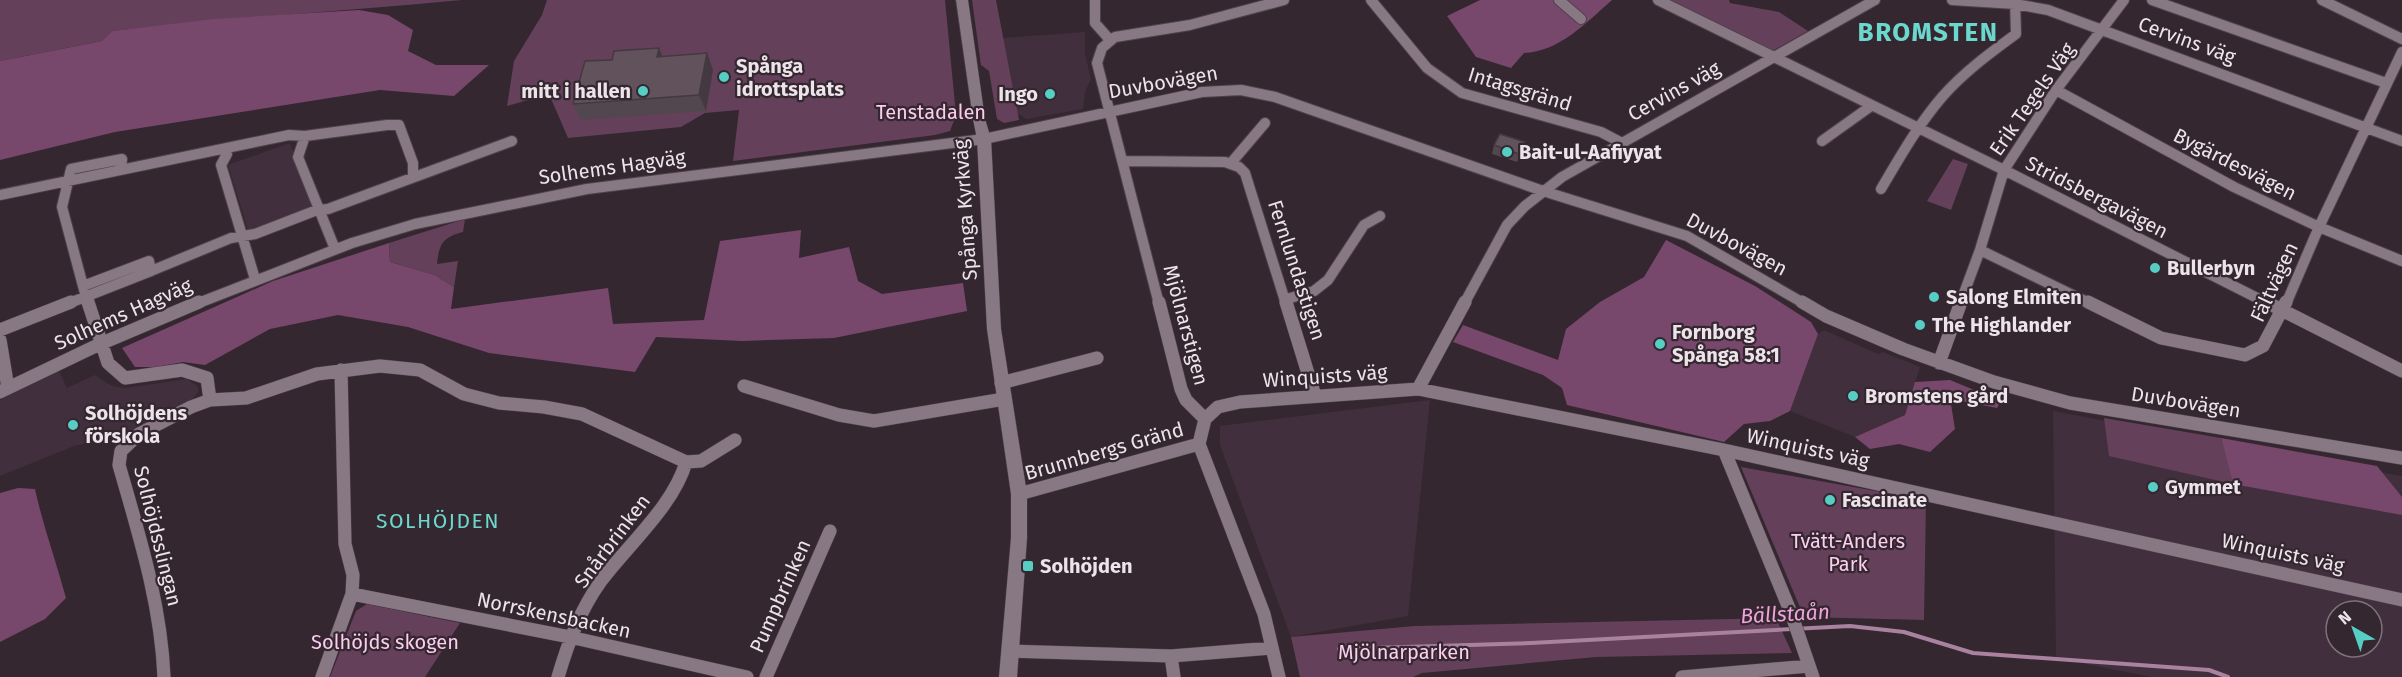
<svg xmlns="http://www.w3.org/2000/svg" width="2402" height="677" font-family="'Fira Sans',sans-serif">
	<style>
		.built { fill: #422f3d; fill-rule: evenodd }
		.green { fill: #64405a }
		.forest { fill: #78476c }
		.lines { fill: none; stroke-linecap: round; stroke-linejoin: round }
		.stream { stroke: #a8829e; stroke-width: 4 }
		.street-far1-casing { stroke: #4e434a; stroke-width: 12 }
		.street-casing { stroke: #4e434a; stroke-width: 14 }
		.secondary-casing { stroke: #4e434a; stroke-width: 1 }
		.street-far1 { stroke: #887883; stroke-width: 10 }
		.street { stroke: #887883; stroke-width: 13 }
		.secondary { fill: #887883; fill-rule: evenodd }
		.wall { fill: #53474f }
		.shaded-wall { fill: #443940 }
		.building { fill: #61525c; stroke: #443940; stroke-width: 1.5 }
		.poi-dot { fill: #56cec3; stroke: #342730; stroke-width: 2 }
		.labels { text-anchor: middle; dominant-baseline: central; stroke-width: 4.5; stroke-linejoin: round; paint-order: stroke }
		.street-label { font-size: 20px; fill: #ede4ea; stroke: #342730 }
		.poi-label { font-size: 20px; font-weight: bold; fill: #ede4ea; stroke: #342730; text-anchor: start }
		.park-label { font-size: 20px; fill: #fccdee; stroke: #342730 }
		.neighbourhood-label { font-size: 21px; letter-spacing: 1.5px; fill: #6cd7cc; stroke: #342730 }
		.water-label { font-size: 21px; font-style: italic; fill: #f1a4dc; stroke: #342730 }
		.district-label { font-size: 26px; font-weight: bold; letter-spacing: 1.5px; fill: #6cd7cc; stroke: #342730 }
	</style>
	<rect width="100%" height="100%" fill="#342730"/>
	<path class="built" d="M1085,32V54L1091,79L1085,92L1083,109L1026,119L1017,113L1003,38Z
		M290,143L314,209L249,233L228,165Z
		M1824,330L1878,354L1883,352L1920,367L1905,415L1855,437L1790,411L1818,334Z
		M59,371L67,388L95,375L112,386L126,388L187,379L197,386L199,391L189,403L133,433L74,446L0,476V400Z
		M1430,400L1408,616L1291,637L1220,445V426Z
		M2053,411L2402,476V677H2151L2056,658ZM2336,611H2372V647H2336Z"/>
	<path class="green" d="M0,0H462C345,11 228,18 112,31L102,41L0,61Z
		M547,0H945L956,115L950,131L935,135L733,161L739,110L705,113L681,127L568,138L549,94L507,106L514,61L542,15Z
		M972,0H996L1019,120L1004,123L997,119L989,71L981,65Z
		M1666,0H1729L1730,3L1779,12L1808,31L1774,50L1762,49Z
		M1953,159L1968,164L1951,210L1927,201Z
		M465,219L463,232C443,237 439,244 437,264L458,261L454,287L435,275L390,262L389,243Z
		M2104,418L2221,438L2233,484L2109,456Z
		M1741,467L1926,500L1924,620L1804,617Z
		M367,604L460,623L425,677H330L356,611Z
		M1776,618L1792,653L1596,657L1422,673L1413,677H1300L1291,637L1415,626Z"/>
	<path class="forest" d="M1480,0H1612C1587,22 1559,52 1524,53L1511,68L1476,57L1447,16Z
		M359,10L388,15L413,30L408,51L436,65H489L454,96L380,90L115,132L0,160V61L102,41L112,31L214,19Z
		M801,230L799,258L849,247L858,281L882,294L963,283L967,311L834,338L742,341L656,337L635,372L489,353L408,327L338,315L270,329L205,365L183,362L156,367H135L122,348L273,281L389,243L390,262L435,275L454,287L451,309L608,288L613,324L704,320L720,241Z
		M1666,240L1755,286L1811,322L1818,334L1790,411L1770,421L1744,424L1724,442L1567,405L1562,388L1543,375L1453,342L1463,325L1558,360L1566,329L1600,302L1644,277Z
		M1950,380L2001,401L1997,408L1961,401L1951,404L1955,429L1930,452L1899,444L1870,449L1855,437L1905,415L1915,382Z
		M2221,438L2377,466L2402,497V515L2233,484Z
		M18,488L35,489C43,526 56,561 66,598L45,619L0,642V493Z"/>
	<g class="lines">
		<path class="stream" d="M1339,649L1531,643L1850,626L1904,632L1973,653L2209,670L2228,677"/>
		<defs>
			<path id="street-far1" d="M1095,0V23L1110,40
				M1371,0L1427,68L1462,93L1601,132L1622,143
				M1559,0L1581,19
				M1658,0L2004,170L2269,304
				M1952,0L2015,4L2048,10L2402,141
				M2152,0L2386,83
				M2322,0L2402,39
				M2056,90L2234,187L2319,227L2402,261
				M305,136L298,157L335,249
				M1822,141L1871,106
				M227,154L221,165L255,279
				M1124,161L1225,162L1239,167L1245,173L1286,304
				M1231,163L1265,123
				M1881,189C1900,157 1918,125 1942,97C1964,72 1990,53 2016,34L2015,0
				M0,195L289,135L305,136L387,125H399L413,163V176
				M1980,250L2091,304
				M83,286L62,207L71,169L122,159L121,170
				M1287,299L1314,291L1328,280L1364,225L1380,216
				M67,304L151,271
				M88,304L83,286L149,261L151,271L231,238L255,234L317,210L328,209L512,141
				M196,304L352,243L415,224L587,189L984,139L1202,92L1241,90L1275,97L1543,191L1687,236L1805,304
				M1159,304L1097,63L1102,48L1115,37L1190,25L1284,0
				M1464,304L1507,225L1525,206L1562,177L1875,0
				M1960,304L1980,250L2004,170L2056,90L2124,0
				M2286,304L2319,227L2402,52"/>
			<path id="street" d="M88,302L108,363L125,378L182,370L207,378L210,400
				M1159,302L1181,389L1186,400L1205,419L1199,444L1264,614L1279,677
				M1286,302L1315,396
				M1802,302L1826,316L1903,349L1994,382L2070,403L2402,458
				M2088,302L2161,338L2245,355L2263,346L2286,302
				M2266,302L2402,371
				M0,330L71,302
				M0,340L8,388
				M1939,363L1961,302
				M341,370L345,544L353,575L352,594L570,637L747,677
				M1001,383L1097,358
				M744,386L839,415L874,421L1004,399
				M1418,389L1465,302
				M0,392L100,344L199,302
				M1205,419L1218,407L1240,402L1418,389L1724,450L2402,600
				M1724,450L1791,613L1813,677
				M1019,494L1199,444
				M1010,651L1171,656L1272,648
				M1171,656L1174,677
				M164,677C161,604 139,535 119,465L121,451L139,434L191,407L210,400L246,398L317,374L380,366L420,370L464,394L499,403L544,407L582,414L686,462L701,461L735,440
				M322,677L352,594
				M558,677C568,643 580,610 601,581C628,545 674,505 686,462
				M766,677L830,531
				M1682,677L1809,666"/>
			<path id="secondary" d="M956,0H968L985,119L991,139L1001,329L1027,494V538L1017,677H999L1011,538V494L987,329L977,139L973,119Z"/>
		</defs>
		<use href="#street-far1" class="street-far1-casing"/>
		<use href="#street" class="street-casing"/>
		<use href="#secondary" class="secondary-casing"/>
		<use href="#street-far1" class="street-far1"/>
		<use href="#street" class="street"/>
		<use href="#secondary" class="secondary"/>
	</g>
	<path class="wall" d="M659,48L662,56L707,53L713,70L706,111L581,120L573,104Z
		M1494,145L1523,151L1517,162L1492,154Z"/>
	<path class="shaded-wall" d="M659,48L666,65L657,57Z
		M707,53L713,70L706,111L699,95Z
		M1525,142L1523,151L1517,162L1519,154Z"/>
	<path class="building" d="M659,48L657,57L707,53L699,95L573,104L585,61L612,60L614,51Z
		M1500,134L1525,142L1519,154L1494,145Z"/>
	<g class="poi-dot">
		<circle cx="724" cy="77" r="6"/>
		<circle cx="643" cy="91" r="6"/>
		<circle cx="1050" cy="94" r="6"/>
		<circle cx="1507" cy="152" r="6"/>
		<circle cx="2155" cy="268" r="6"/>
		<circle cx="1934" cy="297" r="6"/>
		<circle cx="1920" cy="325" r="6"/>
		<circle cx="1660" cy="344" r="6"/>
		<circle cx="1853" cy="396" r="6"/>
		<circle cx="73" cy="425" r="6"/>
		<circle cx="2153" cy="487" r="6"/>
		<circle cx="1830" cy="500" r="6"/>
		<rect x="1022" y="560" width="12" height="12" rx="3"/>
	</g>
	<g class="labels">
		<g class="street-label">
			<text transform="translate(2187 40) rotate(20)">Cervins väg</text>
			<text transform="translate(1163 82) rotate(-10)">Duvbovägen</text>
			<text transform="translate(1520 89) rotate(17)">Intagsgränd</text>
			<text transform="translate(1674 91) rotate(-29)">Cervins väg</text>
			<text transform="translate(2032 99) rotate(-55)">Erik Tegels Väg</text>
			<text transform="translate(2235 164) rotate(27)">Bygärdesvägen</text>
			<text transform="translate(612 167) rotate(-8)">Solhems Hagväg</text>
			<text transform="translate(2097 197) rotate(27)">Stridsbergavägen</text>
			<text transform="translate(965 210) rotate(-94)">Spånga Kyrkväg</text>
			<text transform="translate(1737 244) rotate(28)">Duvbovägen</text>
			<text transform="translate(1297 270) rotate(72)">Fernlundastigen</text>
			<text transform="translate(2274 282) rotate(-65)">Fältvägen</text>
			<text transform="translate(123 314) rotate(-24)">Solhems Hagväg</text>
			<text transform="translate(1186 325) rotate(75)">Mjölnarstigen</text>
			<text transform="translate(1325 376) rotate(-4)">Winquists väg</text>
			<text transform="translate(2186 402) rotate(9)">Duvbovägen</text>
			<text transform="translate(1808 448) rotate(12)">Winquists väg</text>
			<text transform="translate(1104 451) rotate(-16)">Brunnbergs Gränd</text>
			<text transform="translate(158 536) rotate(76)">Solhöjdsslingan</text>
			<text transform="translate(612 541) rotate(-53)">Snårbrinken</text>
			<text transform="translate(2283 553) rotate(12)">Winquists väg</text>
			<text transform="translate(780 596) rotate(-66)">Pumpbrinken</text>
			<text transform="translate(554 615) rotate(12)">Norrskensbacken</text>
		</g>
		<g class="poi-label">
			<text x="736" y="66">Spånga<tspan x="736" dy="23">idrottsplats</tspan></text>
			<text x="631" y="91" text-anchor="end">mitt i hallen</text>
			<text x="1038" y="94" text-anchor="end">Ingo</text>
			<text x="1519" y="152">Bait-ul-Aafiyyat</text>
			<text x="2167" y="268">Bullerbyn</text>
			<text x="1946" y="297">Salong Elmiten</text>
			<text x="1932" y="325">The Highlander</text>
			<text x="1672" y="332">Fornborg<tspan x="1672" dy="23">Spånga 58:1</tspan></text>
			<text x="1865" y="396">Bromstens gård</text>
			<text x="85" y="413">Solhöjdens<tspan x="85" dy="23">förskola</tspan></text>
			<text x="2165" y="487">Gymmet</text>
			<text x="1842" y="500">Fascinate</text>
			<text x="1040" y="566">Solhöjden</text>
		</g>
		<g class="park-label">
			<text x="931" y="112">Tenstadalen</text>
			<text x="1848" y="541">Tvätt-Anders<tspan x="1848" dy="23">Park</tspan></text>
			<text x="385" y="642">Solhöjds skogen</text>
			<text x="1404" y="652">Mjölnarparken</text>
		</g>
		<g class="neighbourhood-label">
			<text x="438" y="521">SOLHÖJDEN</text>
		</g>
		<g class="water-label">
			<text transform="translate(1785 614) rotate(-3)">Bällstaån</text>
		</g>
		<g class="district-label">
			<text x="1928" y="32">BROMSTEN</text>
		</g>
	</g>
	<g transform="translate(2354 629) rotate(320)"><circle r="28" fill="#342730" stroke="#7e737a" stroke-width="1.5"/>
	<path d="M0-4.5L10 22L0 15L-10 22Z" fill="#56cec3"/>
	<text y="-9" font-size="16" font-weight="bold" text-anchor="middle" fill="#ede4ea">N</text>
	</g>
</svg>
